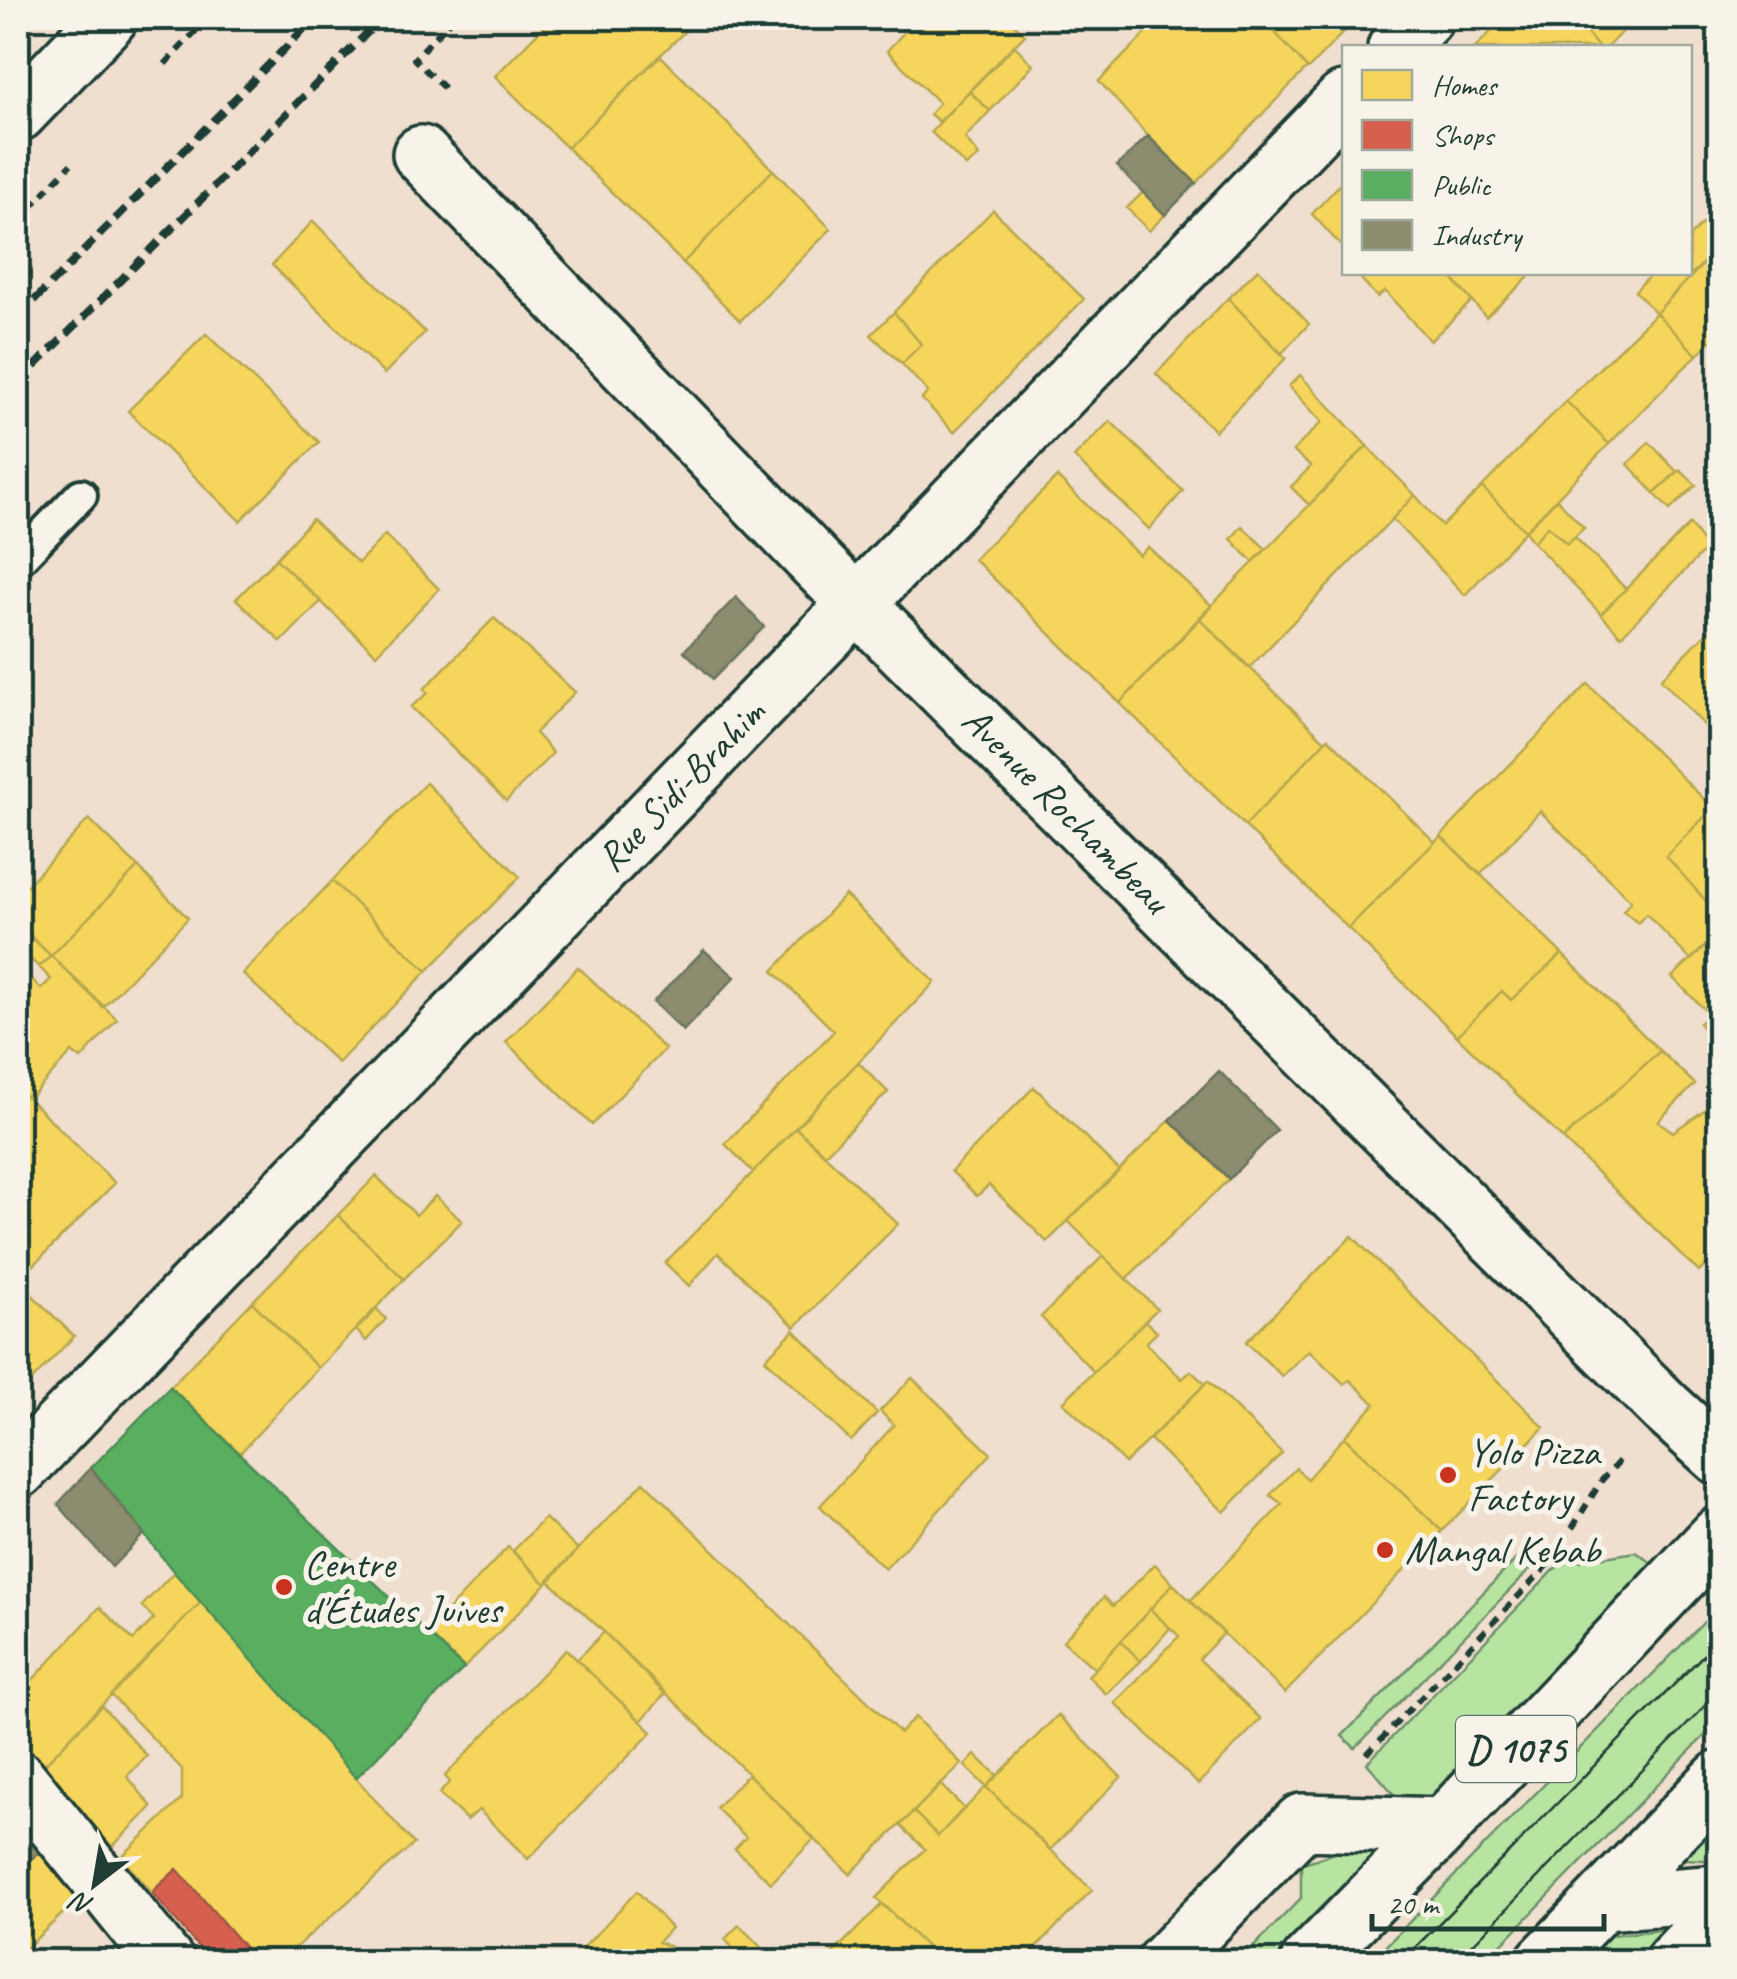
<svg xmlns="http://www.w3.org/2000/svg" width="1737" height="1979" font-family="Caveat,sans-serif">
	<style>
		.green { fill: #b8e4a2; stroke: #6c906b; stroke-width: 2.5 }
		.homes { fill: #f6d55c; stroke: #b6a750; stroke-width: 2.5 }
		.shops { fill: #d6604d; stroke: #9f5646; stroke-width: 2.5 }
		.public { fill: #5aae61; stroke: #488c54; stroke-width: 2.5 }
		.industry { fill: #8c8c6e; stroke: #6b745d; stroke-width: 2.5 }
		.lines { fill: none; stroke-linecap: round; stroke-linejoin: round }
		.service-casing { stroke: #1f3d34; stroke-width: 38 }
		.minor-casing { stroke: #1f3d34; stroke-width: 62 }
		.primary-casing { stroke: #1f3d34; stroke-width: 62 }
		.path { stroke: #1f3d34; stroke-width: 6; stroke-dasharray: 10 8; stroke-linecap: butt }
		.service { stroke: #f7f3e8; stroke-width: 30 }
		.minor { stroke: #f7f3e8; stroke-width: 55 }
		.primary { stroke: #f7f3e8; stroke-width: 55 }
		.tram { stroke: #1f3d34; stroke-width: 2.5 }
		.rail { stroke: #1f3d34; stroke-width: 8; stroke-dasharray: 15 8; stroke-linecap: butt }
		.poi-dot { fill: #c8321e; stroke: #f7f3e8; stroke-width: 4 }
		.labels { text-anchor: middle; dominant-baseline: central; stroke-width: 10; stroke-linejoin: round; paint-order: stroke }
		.shield { fill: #f7f3e8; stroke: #60746a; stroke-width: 2.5 }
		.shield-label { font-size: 38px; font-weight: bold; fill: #1f3d34 }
		.street-label { font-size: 40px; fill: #1f3d34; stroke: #f7f3e8 }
		.poi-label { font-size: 40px; fill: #1f3d34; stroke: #f7f3e8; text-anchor: start }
	</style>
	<rect width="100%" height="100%" fill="#f0dece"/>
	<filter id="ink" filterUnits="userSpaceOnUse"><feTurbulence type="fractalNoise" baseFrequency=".01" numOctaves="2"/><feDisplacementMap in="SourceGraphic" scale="20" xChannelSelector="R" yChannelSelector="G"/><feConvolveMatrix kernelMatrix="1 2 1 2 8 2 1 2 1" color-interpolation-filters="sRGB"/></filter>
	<g filter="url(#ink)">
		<path class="green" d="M1534,1541L1546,1553L1355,1748L1342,1736Z
			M1636,1552L1661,1569L1449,1788L1430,1798L1398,1799L1367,1763L1560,1564Z
			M1706,1620L1719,1633V1721L1485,1961H1371Z
			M1719,1816V1861L1686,1859L1688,1848Z
			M1368,1842L1381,1854L1276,1961L1239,1962L1301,1898V1864Z
			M1671,1929L1647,1957L1613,1953L1605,1961L1577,1962L1602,1936Z"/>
		<path class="homes" d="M552,18H673L686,30L567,148L495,76Z
			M900,18H1008L1025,35L939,122L930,114L939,103L887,51L909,27Z
			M1161,18H1262L1307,68L1196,183L1148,136L1099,81Z
			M1262,18H1357L1308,69Z
			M1504,18H1574L1599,48H1475Z
			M1574,18H1635L1606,48H1599Z
			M1014,45L1033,65L990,111L969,91Z
			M660,55L773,170L683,263L567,148Z
			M969,91L990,111L965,138L979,156L966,166L931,132Z
			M773,170L831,229L740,321L683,263Z
			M1344,180V249L1312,214Z
			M1143,192L1165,215L1149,231L1127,208Z
			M1720,206V247L1691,275L1689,272L1690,236Z
			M993,210L1084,299L954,432L922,399L928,392L902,364L921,344L894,312Z
			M313,221L425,332L384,374L272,265Z
			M1720,247V332L1697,355L1656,313Z
			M1258,269L1309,324L1281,354L1228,298Z
			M1355,272H1446L1472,301L1430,341L1385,291L1377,297Z
			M1446,272H1523L1528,278L1486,317Z
			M1653,272H1689L1691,275L1656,313L1635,291Z
			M1228,298L1286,358L1215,431L1156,374Z
			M894,312L921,344L902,364L871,335Z
			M1656,313L1697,355L1609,444L1566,401Z
			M206,334L319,442L240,521L128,411Z
			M1300,375L1367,446L1309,505L1291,487L1311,466L1293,451L1322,422L1289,386Z
			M1566,401L1609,444L1525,531L1482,487Z
			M1110,421L1183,491L1149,529L1074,457Z
			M1649,442L1677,472L1654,493L1628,464Z
			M1367,446L1415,495L1249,668L1199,618Z
			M1680,470L1696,485L1670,510L1654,493Z
			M1057,477L1139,555L1148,547L1212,606L1120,703L974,559Z
			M1482,487L1525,531L1465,595L1392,519L1415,495L1442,526Z
			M1557,499L1584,528L1567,544L1548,526L1533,542L1525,531Z
			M312,519L358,563L385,535L439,589L376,654L276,559Z
			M1690,524L1707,548L1621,636L1601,614Z
			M1242,526L1266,549L1253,562L1231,539Z
			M1548,526L1567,544L1575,537L1626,589L1601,614L1533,542Z
			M276,559L321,601L281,642L236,599Z
			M494,618L575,692L535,733L553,753L506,801L411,707L428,693L424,689Z
			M1199,618L1325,741L1245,826L1120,703Z
			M1720,619V742L1661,679Z
			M1588,684L1713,808L1666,856L1720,917V932L1691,960L1646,914L1638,923L1623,911L1631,901L1540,811L1480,875L1441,836Z
			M1328,738L1435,842L1348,928L1245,826Z
			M426,783L520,877L427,971L332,881Z
			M1720,801V917L1666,856Z
			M89,819L138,867L51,956L18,924V895Z
			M1441,836L1562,954L1511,1000L1502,991L1457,1036L1348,928Z
			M138,867L188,918L103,1007L51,956Z
			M332,881L427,971L338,1063L243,974Z
			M845,895L935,982L753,1172L725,1144L834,1031L773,971Z
			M18,924L51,956L39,967L25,954L18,962Z
			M1720,932V1043L1717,1045L1699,1023L1710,1015L1672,977Z
			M1562,954L1660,1051L1563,1139L1457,1036L1502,991L1511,1000Z
			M51,956L117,1019L81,1059L72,1052L29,1099L18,1087V985L28,975L41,989L51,979L39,967Z
			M578,967L665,1049L592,1125L506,1042Z
			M1660,1051L1695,1084L1658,1121L1673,1132L1706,1109L1720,1124V1251L1699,1272L1563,1139Z
			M858,1062L888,1092L825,1154L796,1128Z
			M1034,1087L1119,1170L1047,1242L989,1185L977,1196L951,1171Z
			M25,1095L115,1183L18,1281V1103Z
			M1720,1098V1124L1706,1109Z
			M1170,1120L1229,1179L1126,1279L1068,1221Z
			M796,1128L898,1224L795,1327L718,1253L689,1286L665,1263Z
			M376,1176L416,1215L435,1196L462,1221L404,1279L338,1215Z
			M338,1215L404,1279L318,1368L252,1302Z
			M1352,1236L1544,1427L1442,1531L1344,1437L1375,1404L1350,1380L1344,1384L1309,1350L1282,1376L1246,1342Z
			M1103,1256L1157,1309L1094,1372L1041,1317Z
			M18,1281L74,1336L18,1395Z
			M252,1302L318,1368L240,1453L170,1387Z
			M377,1309L386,1319L366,1341L356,1330Z
			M1145,1321L1157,1332L1146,1343L1182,1379L1191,1371L1205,1384L1125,1463L1063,1402Z
			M794,1330L877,1413L851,1441L765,1359Z
			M912,1378L991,1454L885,1569L820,1506L894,1425L880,1411Z
			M1208,1381L1282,1453L1224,1512L1150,1439Z
			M1344,1437L1442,1531L1285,1693L1190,1601L1282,1504L1270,1495L1296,1468L1307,1479Z
			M644,1482L900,1733L915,1717L962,1764L850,1874L604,1632L548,1580Z
			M545,1518L578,1550L546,1584L513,1551Z
			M508,1547L546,1584L464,1668L427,1632Z
			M1155,1564L1173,1584L1095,1669L1063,1641L1104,1597L1113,1606Z
			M174,1572L201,1602L42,1767L18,1738V1696L100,1607L133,1640L154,1619L142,1606Z
			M1173,1584L1224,1633L1199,1659L1261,1719L1198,1784L1115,1703L1179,1636L1150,1609Z
			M201,1602L414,1844L279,1962H257L177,1869L154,1890L153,1894L121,1857L182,1799V1769L111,1695Z
			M1150,1609L1170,1628L1141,1661L1121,1641Z
			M604,1632L665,1694L641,1721L577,1660Z
			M1121,1641L1141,1661L1106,1694L1088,1676Z
			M566,1649L652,1732L528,1859L479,1810L467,1820L439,1794L450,1782L445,1776Z
			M101,1705L147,1756L127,1776L152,1807L112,1847L42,1767Z
			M1058,1715L1121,1777L1050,1850L986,1787Z
			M975,1755L997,1775L986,1787L965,1766Z
			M748,1774L814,1839L771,1883L735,1849L746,1837L716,1808Z
			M940,1784L964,1808L938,1836L914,1812Z
			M986,1787L1092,1890L1022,1962H942L876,1898L925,1849L900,1825L914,1812L938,1836Z
			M41,1850L77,1900L18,1956V1873Z
			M637,1891L671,1928L658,1942L669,1946L654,1962H570Z
			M882,1904L942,1962H824Z
			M739,1925L769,1955L763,1962H745L725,1939Z"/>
		<path class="shops" d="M177,1869L257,1962H211L153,1894L154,1890Z"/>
		<path class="public" d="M170,1387L464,1668L356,1778L174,1572L91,1468Z"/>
		<path class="industry" d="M1148,136L1196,183L1165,215L1117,166Z
			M736,597L764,627L713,679L684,651Z
			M704,950L735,977L683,1031L653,1002Z
			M1219,1071L1277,1130L1229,1179L1170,1120Z
			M91,1468L144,1534L112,1567L58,1504Z
			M18,1823L41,1850L18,1873Z"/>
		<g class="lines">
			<defs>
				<path id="service" d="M18,560L81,495"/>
				<path id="minor" d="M1396,48L1425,18
					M18,113L109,18
					M421,154L819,566L1666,1408L1720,1457
					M18,1470L1344,100
					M18,1779L166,1962
					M1603,1902L1720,1893
					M1165,1962L1302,1822L1443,1826
					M1673,1962L1720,1912"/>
				<path id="primary" d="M1309,1962L1443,1826L1720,1534
					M1544,1962L1720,1779"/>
			</defs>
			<use href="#service" class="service-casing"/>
			<use href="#minor" class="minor-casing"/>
			<use href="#primary" class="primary-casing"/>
			<path class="path" d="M165,64L208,18
				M444,88L414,59L453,18
				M18,221L71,164
				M1367,1754L1551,1562L1602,1480L1622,1458"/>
			<use href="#service" class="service"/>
			<use href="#minor" class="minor"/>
			<use href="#primary" class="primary"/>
			<path class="tram" d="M1401,1962L1720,1638
				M1455,1962L1720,1691"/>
			<path class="rail" d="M18,317L315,18
				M18,383L382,18"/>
		</g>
	</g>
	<g class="poi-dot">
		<circle cx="1448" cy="1475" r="10"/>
		<circle cx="1385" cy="1550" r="10"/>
		<circle cx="284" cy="1587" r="10"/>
	</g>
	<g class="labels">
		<rect class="shield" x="1456" y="1716" width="120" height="66" rx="8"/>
		<g class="shield-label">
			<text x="1516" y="1749">D 1075</text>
		</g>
		<g class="street-label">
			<text transform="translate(681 785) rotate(-46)">Rue Sidi-Brahim</text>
			<text transform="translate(1066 810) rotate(45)">Avenue Rochambeau</text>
		</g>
		<g class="poi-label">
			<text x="1468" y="1452">Yolo Pizza<tspan x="1468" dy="46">Factory</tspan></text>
			<text x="1405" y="1550">Mangal Kebab</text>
			<text x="304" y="1564">Centre<tspan x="304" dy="46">d'Études Juives</tspan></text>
		</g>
	</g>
	<rect width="1737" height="1979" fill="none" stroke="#f7f3e8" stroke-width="60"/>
	<rect x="30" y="30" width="1677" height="1919" fill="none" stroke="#1f3d34" stroke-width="4" filter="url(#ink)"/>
	<rect x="1342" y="45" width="350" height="230" fill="#f7f3e8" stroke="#a1aaa0" stroke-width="2.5"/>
	<rect x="1362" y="70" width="50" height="30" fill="#f6d55c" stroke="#a1aaa0" stroke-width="2.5"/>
	<text x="1432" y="95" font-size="30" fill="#1f3d34">Homes</text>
	<rect x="1362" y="120" width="50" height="30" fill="#d6604d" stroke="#a1aaa0" stroke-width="2.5"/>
	<text x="1432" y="145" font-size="30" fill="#1f3d34">Shops</text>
	<rect x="1362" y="170" width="50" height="30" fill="#5aae61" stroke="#a1aaa0" stroke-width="2.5"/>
	<text x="1432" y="195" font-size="30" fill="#1f3d34">Public</text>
	<rect x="1362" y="220" width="50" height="30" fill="#8c8c6e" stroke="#a1aaa0" stroke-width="2.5"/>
	<text x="1432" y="245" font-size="30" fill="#1f3d34">Industry</text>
	<g transform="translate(95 1884) rotate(211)" stroke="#f7f3e8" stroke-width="8" paint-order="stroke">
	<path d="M0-8L18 38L0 25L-18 38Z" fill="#1f3d34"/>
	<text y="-15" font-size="28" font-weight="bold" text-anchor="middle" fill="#1f3d34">N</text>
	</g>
	<path d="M1372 1914v15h232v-15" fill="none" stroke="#1f3d34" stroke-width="5"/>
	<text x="1387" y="1914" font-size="30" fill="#1f3d34" stroke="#f7f3e8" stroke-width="8" paint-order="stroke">20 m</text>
</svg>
